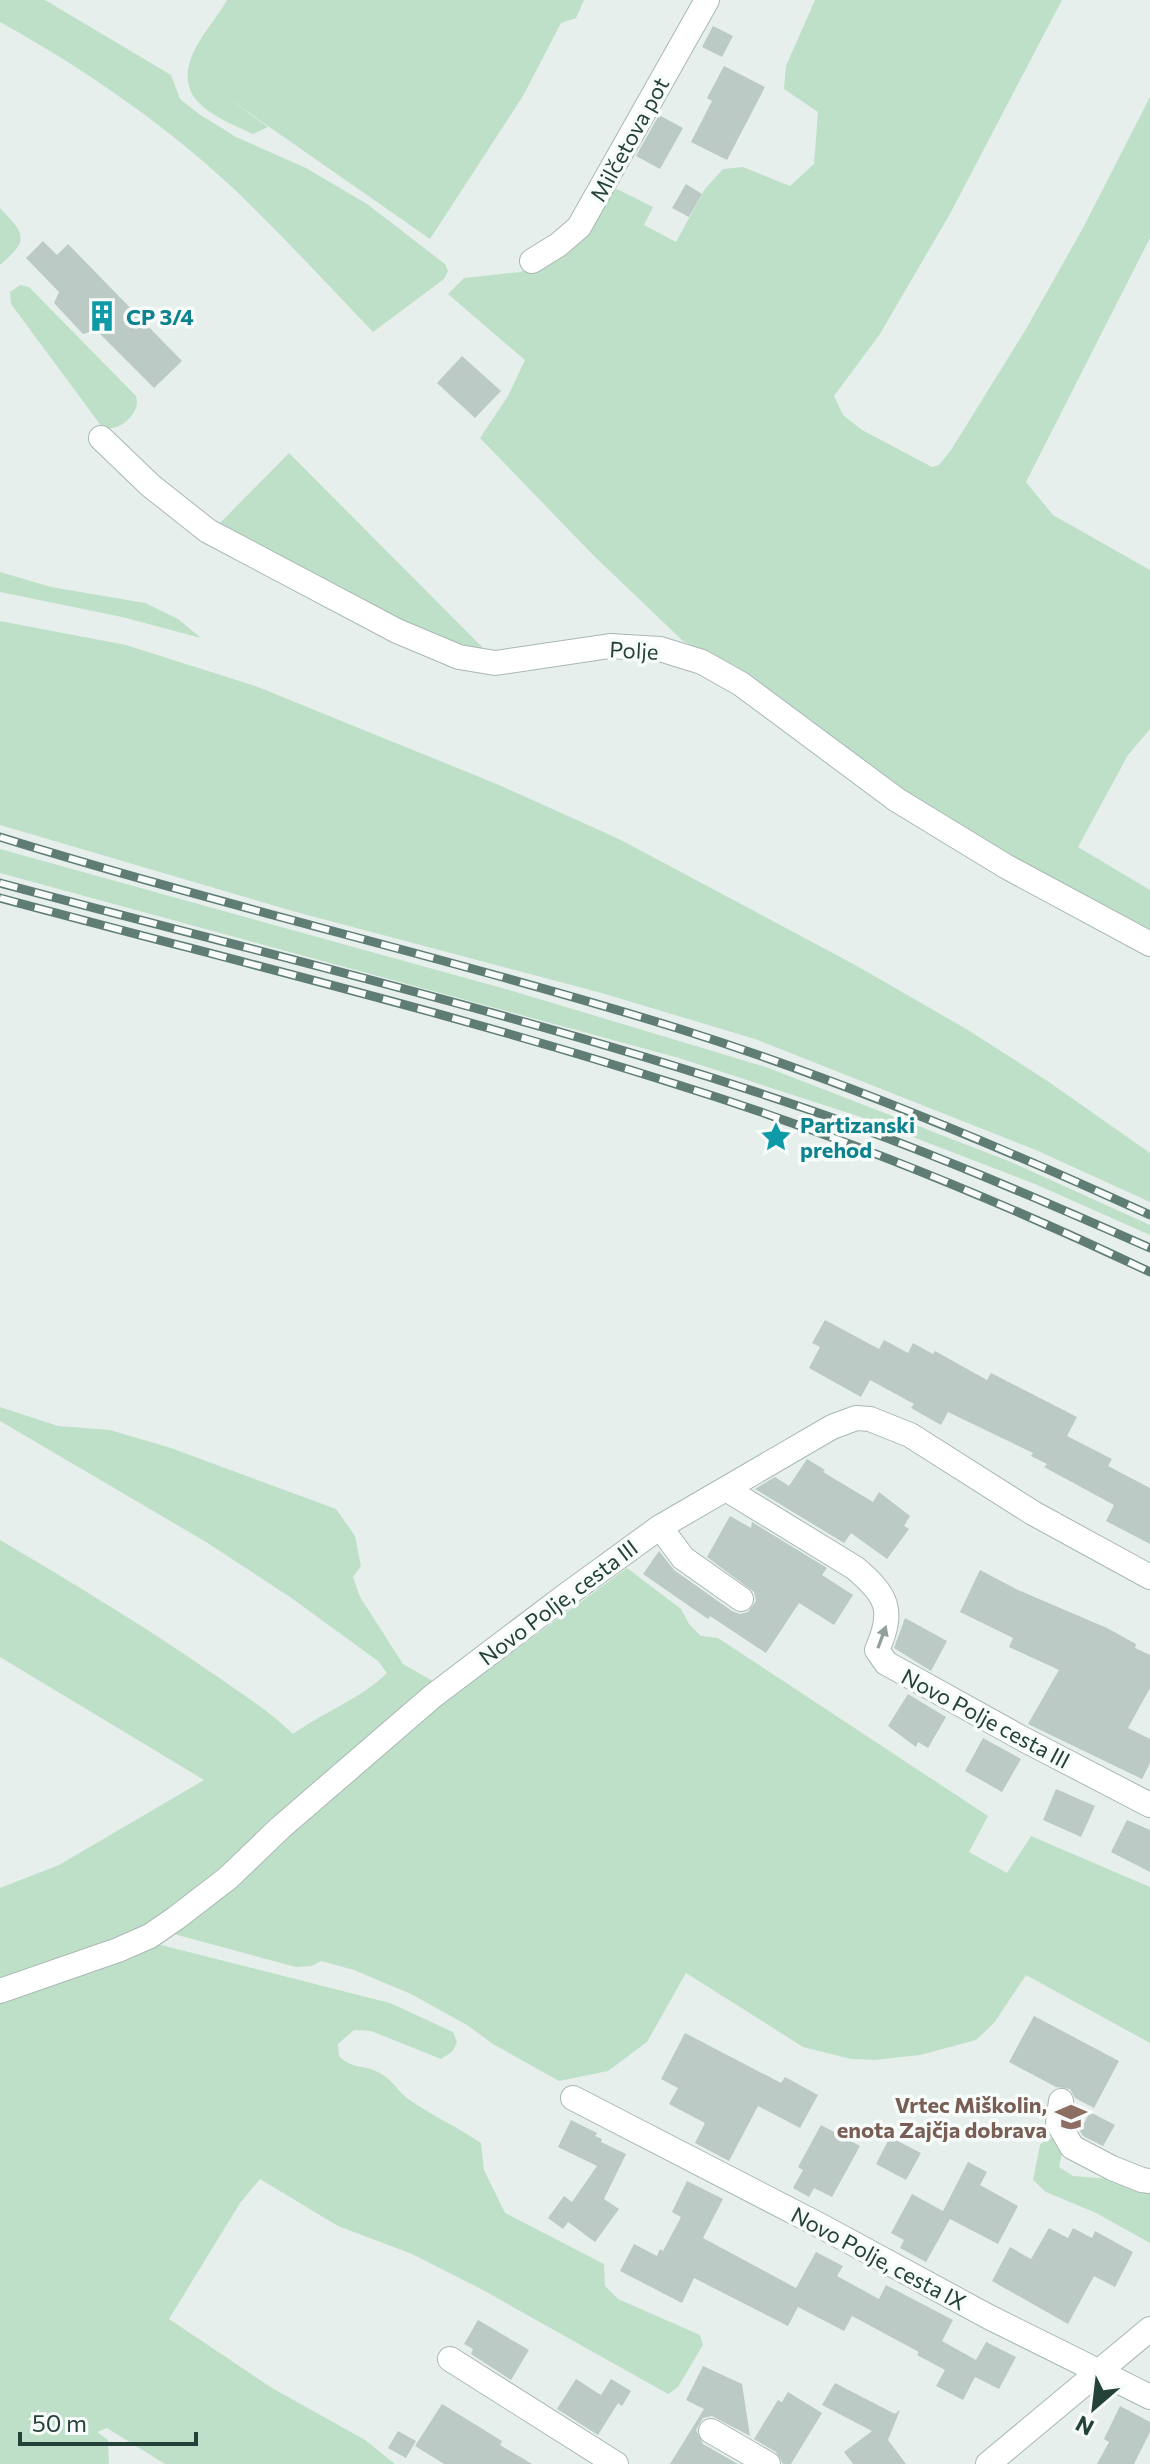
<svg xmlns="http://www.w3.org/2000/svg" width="1150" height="2464" font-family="Commissioner,sans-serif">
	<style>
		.green { fill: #bfe0c8 }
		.building { fill: #bbcac4 }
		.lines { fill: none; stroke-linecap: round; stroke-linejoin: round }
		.minor-casing { stroke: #a8b8b2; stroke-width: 26 }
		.minor { stroke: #fff; stroke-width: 24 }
		.rail-casing { stroke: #5f7d75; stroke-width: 9 }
		.rail { stroke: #f7fbf9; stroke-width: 6; stroke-dasharray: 18; stroke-linecap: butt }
		.oneway { fill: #92a09c }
		.labels { text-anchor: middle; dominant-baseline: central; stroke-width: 7; stroke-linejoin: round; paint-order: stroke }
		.street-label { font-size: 22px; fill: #24423a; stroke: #f7fbf9 }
		.culture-label { font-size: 22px; font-weight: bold; fill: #0d838f; stroke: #f7fbf9; text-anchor: start }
		.education-label { font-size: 22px; font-weight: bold; fill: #785e54; stroke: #f7fbf9; text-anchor: end }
	</style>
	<rect width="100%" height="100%" fill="#e6efeb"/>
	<path class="green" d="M0,0H45L171,75L180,99L199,114L236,137L306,168L367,204L445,264L448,271L444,279L373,332C327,284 281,234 233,188C163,123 83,68 0,22Z
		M227,0H584L576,18L561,23L523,96L430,239L225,96L268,127L253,134C212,115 169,99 196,47C205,30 218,16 227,0Z
		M815,0H1062L951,212L880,334L834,396L843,415L862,430L932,467L939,465L951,450L1026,329L1083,228L1150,97V238L1026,482L1053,515L1150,570V729L1128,755L1078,847L1150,890V934L961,829L858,758L734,665L683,641L593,555L480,438L508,396L525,360L448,294L464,278L520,272L557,259L582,241L611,186L653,207L644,225L676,242L705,189L723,169L743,167L790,186L814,164L818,112L784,89L786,66Z
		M0,208C26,235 29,240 0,265Z
		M20,285L29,287L136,396C142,412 119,434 102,427L11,304L10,292Z
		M289,453L489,654L428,635L219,524Z
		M0,572L51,587L145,603L178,619L201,638L122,617L0,592Z
		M0,621L126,645L258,687L499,785L619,839L857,966L968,1030L1046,1080L1150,1153V1202L1038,1151L755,1039L598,992L296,912L0,825Z
		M0,849L516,992L766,1067L1011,1162L1150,1225V1235L1035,1184L861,1117L679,1058L0,873Z
		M0,1407L58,1426L110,1430L171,1448L336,1509L355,1536L361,1566L353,1577L360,1597L403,1664L436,1683L227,1862L167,1910L131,1934L0,1982V1888L59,1865L204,1780L0,1657V1540C71,1582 141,1624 209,1671C238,1691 268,1710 293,1734C324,1712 360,1699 387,1673L378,1661L290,1597L206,1542L0,1421Z
		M627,1568L681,1609L689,1624L701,1636L718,1638L988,1816L969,1852L1007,1873L1031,1836L1150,1887V2043L1026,1975L994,2023L976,2040L920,2055L875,2060L851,2059L803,2047L686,1973L647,2042L608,2071L559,2081L493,2044L467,2025L411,1994L354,1970L321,1961L312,1966L296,1967L174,1934L242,1874L281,1845L288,1832L443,1703Z
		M157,1944L390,2003L453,2032L457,2042L453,2051L441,2059L371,2031L354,2030L338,2044L339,2056C353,2070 362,2064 378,2072C394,2080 398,2093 411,2101C433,2116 459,2128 481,2143L484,2170L505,2213L604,2264L605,2286L618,2299L700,2335L703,2345L678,2387L668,2394L481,2289L412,2254L338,2226L260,2179L240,2203L169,2319L272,2388L365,2440L395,2464H165L107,2428L97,2432L108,2440L109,2464H0V2001Z
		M1054,2138L1064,2144L1059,2167L1073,2176L1124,2180L1150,2188V2243L1096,2213L1046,2192L1033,2180L1040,2145L1046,2139Z"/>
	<path class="building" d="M713,26L733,36L722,57L702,47Z
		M724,66L765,87L727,160L691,142L712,101L707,98Z
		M659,115L683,128L660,169L636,156Z
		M686,184L702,194L689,217L672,208Z
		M43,241L57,255L68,244L182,361L154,388L96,330L83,334L54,303L59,292L26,258Z
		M462,356L501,391L475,418L437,383Z
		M825,1320L879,1349L884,1340L908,1353L913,1343L933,1354L935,1351L987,1380L991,1373L1077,1417L1067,1436L1112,1459L1108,1466L1150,1488V1544L1106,1521L1114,1505L1044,1467L1047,1464L1031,1456L1033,1453L948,1412L941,1425L911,1408L914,1404L870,1380L861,1397L809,1368L820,1347L812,1343Z
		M807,1459L825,1470L823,1472L873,1502L879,1492L910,1516L904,1526L909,1529L887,1559L851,1533L844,1543L755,1489L775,1477L789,1486Z
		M730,1516L751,1528L752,1522L827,1568L822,1575L853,1595L834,1625L799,1603L766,1653L710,1616L708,1619L643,1574L659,1551L674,1570L732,1611L740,1614L748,1612L756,1601L754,1592L707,1557Z
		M980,1570L1018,1590L1107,1628L1136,1644L1135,1648L1150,1655V1688L1128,1728L1150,1739V1763L1142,1779L1028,1724L1059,1670L1009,1647L1013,1638L960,1612Z
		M905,1618L947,1641L931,1671L894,1648Z
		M908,1694L946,1717L928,1748L918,1742L916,1747L888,1726Z
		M983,1738L1021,1759L1002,1792L965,1771Z
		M1056,1789L1095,1806L1081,1837L1043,1820Z
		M1127,1820L1150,1830V1872L1111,1852Z
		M1034,2016L1119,2061L1094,2108L1075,2098L1070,2089L1056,2087L1009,2062Z
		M685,2033L781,2083L785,2077L818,2095L800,2128L758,2106L729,2161L695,2143L705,2123L669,2104L678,2088L661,2079Z
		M1090,2112L1115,2125L1103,2146L1083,2136L1080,2131Z
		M571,2120L597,2133L595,2136L602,2139L601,2142L626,2154L604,2199L619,2209L595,2242L568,2222L563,2229L548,2218L564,2196L572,2202L597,2166L558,2147Z
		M821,2125L860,2146L832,2197L814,2188L809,2197L793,2188L803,2170L798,2167Z
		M890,2137L921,2153L906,2180L876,2164Z
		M968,2162L987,2172L980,2185L1018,2206L998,2244L950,2219L926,2262L900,2248L904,2240L891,2233L912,2194L943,2211Z
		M687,2181L723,2199L703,2238L796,2288L816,2252L843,2266L837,2276L879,2299L886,2285L953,2320L942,2341L976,2360L986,2342L1016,2357L999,2389L975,2377L963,2400L936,2386L945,2370L917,2355L919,2352L852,2316L844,2331L798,2307L788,2326L694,2278L682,2303L620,2271L634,2244L657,2256L660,2249L663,2251L681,2217L672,2212Z
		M1049,2228L1068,2238L1073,2228L1092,2238L1095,2231L1133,2252L1115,2287L1094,2276L1068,2324L992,2281L1010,2247L1031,2259Z
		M478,2320L529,2350L511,2380L471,2354L473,2349L464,2344Z
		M703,2366L742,2384L750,2436L712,2416L703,2418L696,2430L703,2444L738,2464H670L704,2409L686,2400Z
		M576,2379L601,2395L611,2379L631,2391L622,2406L618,2403L598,2435L557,2409Z
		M835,2383L895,2414L900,2410L888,2440L906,2464H853L844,2452L872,2431L822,2405Z
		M788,2392L822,2413L791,2464H783L776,2452L754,2439L778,2400L782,2402Z
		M442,2404L502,2441L500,2445L532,2464H444L415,2446Z
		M1120,2406L1150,2422V2432L1134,2464H1097L1109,2442L1104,2439Z
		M398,2431L416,2441L406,2458L388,2448Z"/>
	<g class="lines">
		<defs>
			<path id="minor" d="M532,261L558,245L579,227L707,0
				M101,438L151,486L208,531L397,631L459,657L495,663L610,646L660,649L702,662L741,684L897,800L1007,867L1150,944
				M726,1489L855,1568C887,1595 895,1610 877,1650L886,1663L1023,1739L1150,1805
				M660,1527L683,1558L741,1599
				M0,1991L118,1950L150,1936L176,1918L228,1878L280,1828L433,1696L565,1596L660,1527L832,1427L856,1418L870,1419L910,1435L1033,1513L1150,1577
				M573,2098L821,2226L989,2317L1150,2397
				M1061,2101L1058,2123L1072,2147L1112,2168L1142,2180L1150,2181
				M450,2359L616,2464
				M711,2431L768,2464
				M988,2464L1150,2329"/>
		</defs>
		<use href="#minor" class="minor-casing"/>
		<use href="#minor" class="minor"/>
		<defs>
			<path id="rail" d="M0,837C225,907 455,959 680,1029C841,1080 997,1145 1150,1215
				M0,883C269,955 543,1019 807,1109C923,1149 1037,1198 1150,1248
				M0,898C223,958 449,1012 669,1082C834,1133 994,1198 1150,1272"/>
		</defs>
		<use href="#rail" class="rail-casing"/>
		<use href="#rail" class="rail"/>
	</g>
	<defs><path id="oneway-solid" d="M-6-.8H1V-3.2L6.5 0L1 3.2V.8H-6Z" transform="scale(2)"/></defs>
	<use class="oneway" href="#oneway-solid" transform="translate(882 1637) rotate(-70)"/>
	<defs>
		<symbol id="building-bare" viewBox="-9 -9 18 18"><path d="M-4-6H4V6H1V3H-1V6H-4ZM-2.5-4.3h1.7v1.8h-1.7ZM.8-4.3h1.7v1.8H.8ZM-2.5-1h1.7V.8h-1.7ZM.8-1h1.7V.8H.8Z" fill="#0f9aa8" stroke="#f7fbf9" stroke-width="2.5" paint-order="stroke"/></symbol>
		<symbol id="sight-bare" viewBox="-9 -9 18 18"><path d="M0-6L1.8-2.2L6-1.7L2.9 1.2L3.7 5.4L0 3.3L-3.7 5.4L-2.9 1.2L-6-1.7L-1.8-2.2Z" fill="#0f9aa8" stroke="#f7fbf9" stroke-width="2.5" paint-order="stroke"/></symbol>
		<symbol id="school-bare" viewBox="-9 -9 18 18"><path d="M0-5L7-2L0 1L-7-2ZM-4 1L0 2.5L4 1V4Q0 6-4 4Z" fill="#8d6e63" stroke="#f7fbf9" stroke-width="2.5" paint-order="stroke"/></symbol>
	</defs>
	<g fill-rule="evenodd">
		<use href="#building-bare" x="80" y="294" width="44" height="44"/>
		<use href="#sight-bare" x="754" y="1115" width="44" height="44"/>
		<use href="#school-bare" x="1049" y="2095" width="44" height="44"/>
	</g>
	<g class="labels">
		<g class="street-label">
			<text transform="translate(629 139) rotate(-61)">Milčetova pot</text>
			<text transform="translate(634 650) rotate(3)">Polje</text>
			<text transform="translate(558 1602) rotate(-37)">Novo Polje, cesta III</text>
			<text transform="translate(986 1718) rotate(28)">Novo Polje cesta III</text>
			<text transform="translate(879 2258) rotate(28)">Novo Polje, cesta IX</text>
		</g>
		<g class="culture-label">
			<text x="126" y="316">CP 3/4</text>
			<text x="800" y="1124">Partizanski<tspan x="800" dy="25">prehod</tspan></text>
		</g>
		<g class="education-label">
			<text x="1047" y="2104">Vrtec Miškolin,<tspan x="1047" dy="25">enota Zajčja dobrava</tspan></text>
		</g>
	</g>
	<g transform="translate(1094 2408) rotate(208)" stroke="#f7fbf9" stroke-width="6" paint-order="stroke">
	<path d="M0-6L14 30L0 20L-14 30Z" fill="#24423a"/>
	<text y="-12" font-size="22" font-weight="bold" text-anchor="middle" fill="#24423a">N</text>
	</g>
	<path d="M20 2432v12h176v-12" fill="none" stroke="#24423a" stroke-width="4"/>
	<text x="32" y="2432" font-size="24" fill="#24423a" stroke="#f7fbf9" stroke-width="6" paint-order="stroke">50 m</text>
</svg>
